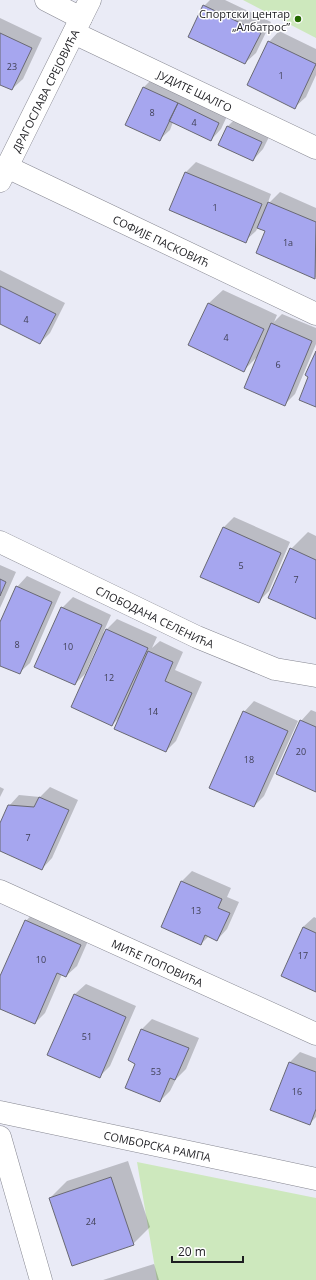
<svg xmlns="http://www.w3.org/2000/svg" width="316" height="1280" font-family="'Open Sans',sans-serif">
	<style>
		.green { fill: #cde8bd }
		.shadow { fill: #0003 }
		.building { fill: #a6a6ef; stroke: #696973 }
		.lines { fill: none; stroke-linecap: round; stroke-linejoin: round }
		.minor-casing { stroke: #858690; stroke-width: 23 }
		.tertiary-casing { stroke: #858690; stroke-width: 23 }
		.minor { stroke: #fff; stroke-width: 22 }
		.tertiary { stroke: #fff; stroke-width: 22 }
		.poi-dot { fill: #246901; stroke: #fff; stroke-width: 1.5 }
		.labels { text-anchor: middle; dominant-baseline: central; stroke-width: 3; stroke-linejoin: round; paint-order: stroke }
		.number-label { font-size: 9px; fill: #3f3f54 }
		.poi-label { font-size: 11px; fill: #1d1d21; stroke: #fff; text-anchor: end }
		.street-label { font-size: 11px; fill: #1d1d21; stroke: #fff }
	</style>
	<rect width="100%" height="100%" fill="#eaebf6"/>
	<path class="green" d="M243,0H316V38Z
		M137,1162L316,1198V1280H157Z"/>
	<path class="shadow" d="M210,0H225L271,22L256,53L245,63L189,36L204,6Z
		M0,18L42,38L23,79L12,89L0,83Z
		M279,31L316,49V75L306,97L295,107L269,42Z
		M154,77L229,112L221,129L211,140L173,122L170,130L159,140L126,124L144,87Z
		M238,116L272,131L263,149L253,160L219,144L228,126Z
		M196,162L271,194L267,205L280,192L316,208V277L315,278L267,231L258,227L256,231L245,241L170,209L186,172Z
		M0,270L65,303L50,333L40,343L0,323Z
		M223,290L277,315L274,322L282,314L316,328V344L295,394L285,404L258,356L244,370L189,345L209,303Z
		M234,517L290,542L269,591L258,602L202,577L224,527Z
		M308,532L316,536V618L291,549Z
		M0,565L16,572L0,608Z
		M27,576L61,592L30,663L19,673L0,665V624L17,587Z
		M73,597L111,615L103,633L117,619L157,637L152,648L160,641L183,652L175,670L202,682L176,741L166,751L120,717L112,725L102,641L100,640L85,674L75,684L62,608Z
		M254,701L298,721L264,796L254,806L244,712Z
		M311,710L316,712V791L301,721Z
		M0,787L4,789L0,797Z
		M50,787L78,800L52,858L42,869L0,850V825L9,806L19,795L40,797Z
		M192,871L231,888L227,897L239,902L227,929L217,940L209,936L201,944L162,926L182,881Z
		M36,910L91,934L77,966L66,976L62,974L45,1013L35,1023L0,1008V979L26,921Z
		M314,917L316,918V991L303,927Z
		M86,984L136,1006L110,1066L99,1077L49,1054L75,994Z
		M152,1019L199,1038L186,1069L176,1079L170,1091L160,1101L136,1063L129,1060L142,1029Z
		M300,1052L316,1058V1117L309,1124L271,1109L290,1062Z
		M128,1161L150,1227L133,1244L50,1198L67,1181Z
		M154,1264L159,1280H103Z"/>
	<path class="building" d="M203,5L261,33L245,64L188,37Z
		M0,33L32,48L12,90L0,85Z
		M268,41L316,64L295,109L247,85Z
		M143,87L178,103L160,141L125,125Z
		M178,103L219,123L211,141L169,121Z
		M227,126L262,142L253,161L218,145Z
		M185,172L262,204L246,243L169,210Z
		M268,202L316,222L315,279L256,253L265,231L257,228Z
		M0,286L56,314L40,344L0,324Z
		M208,303L264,329L244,372L188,345Z
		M271,323L312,341L285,406L244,388Z
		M316,351V407L299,400L308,377L305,375Z
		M223,527L281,553L259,603L200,577Z
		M290,548L316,560V619L268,598Z
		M0,579L6,582L0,596Z
		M16,586L52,602L20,674L0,666V622Z
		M61,607L102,625L75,685L34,667Z
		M106,629L148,648L112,726L71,707Z
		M148,651L173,662L165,681L192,693L166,752L114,729Z
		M243,711L288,731L254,807L209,788Z
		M300,720L316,727V792L276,774Z
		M39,797L69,810L42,870L0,851V823L8,805L34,807Z
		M181,881L222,899L218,908L230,913L217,941L205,935L201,945L161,927Z
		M25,920L81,945L66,977L57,973L35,1024L0,1009V976Z
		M303,927L316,933V992L281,976Z
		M74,994L126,1017L100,1078L47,1055Z
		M141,1029L189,1048L175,1080L170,1078L160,1102L125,1088L135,1064L128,1060Z
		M289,1062L316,1072V1109L310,1125L270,1110Z
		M111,1177L134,1245L72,1266L49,1198Z"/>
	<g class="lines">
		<defs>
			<g id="minor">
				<path d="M46,0L81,18"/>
				<path id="s1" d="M74,33L316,148"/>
				<path id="s2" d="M7,167L316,314"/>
				<path id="s3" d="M0,542L197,637L275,669L316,676"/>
				<path id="s4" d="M0,891L316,1034"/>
				<path id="s5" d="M0,1112L316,1179"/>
				<path d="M0,1137L41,1280"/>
			</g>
			<g id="tertiary">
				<path id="s6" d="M0,181L90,0"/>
			</g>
		</defs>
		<use href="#minor" class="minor-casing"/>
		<use href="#tertiary" class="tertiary-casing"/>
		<use href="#minor" class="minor"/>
		<use href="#tertiary" class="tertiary"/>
	</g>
	<circle class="poi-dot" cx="298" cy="19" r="4"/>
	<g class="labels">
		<g class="number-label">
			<text x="12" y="66">23</text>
			<text x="281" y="75">1</text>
			<text x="152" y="112">8</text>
			<text x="194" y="122">4</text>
			<text x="215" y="207">1</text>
			<text x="288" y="242">1a</text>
			<text x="26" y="319">4</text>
			<text x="226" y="337">4</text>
			<text x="278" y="364">6</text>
			<text x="241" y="565">5</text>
			<text x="296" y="579">7</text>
			<text x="17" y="644">8</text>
			<text x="68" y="646">10</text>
			<text x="109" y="677">12</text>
			<text x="153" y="711">14</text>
			<text x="301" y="751">20</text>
			<text x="249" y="759">18</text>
			<text x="28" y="837">7</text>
			<text x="196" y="910">13</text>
			<text x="303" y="955">17</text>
			<text x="41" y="959">10</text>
			<text x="87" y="1036">51</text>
			<text x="156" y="1071">53</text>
			<text x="297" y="1091">16</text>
			<text x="91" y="1221">24</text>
		</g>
		<g class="poi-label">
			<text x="290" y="13">Спортски центар<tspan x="290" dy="13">„Албатрос”</tspan></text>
		</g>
		<g class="street-label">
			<text stroke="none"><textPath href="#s6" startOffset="101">ДРАГОСЛАВА СРЕЈОВИЋА</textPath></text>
			<text stroke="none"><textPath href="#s1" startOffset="134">ЈУДИТЕ ШАЛГО</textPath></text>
			<text stroke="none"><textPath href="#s2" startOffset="171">СОФИЈЕ ПАСКОВИЋ</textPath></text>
			<text stroke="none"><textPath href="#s3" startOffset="172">СЛОБОДАНА СЕЛЕНИЋА</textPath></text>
			<text stroke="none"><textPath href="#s4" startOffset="173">МИЋЕ ПОПОВИЋА</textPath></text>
			<text stroke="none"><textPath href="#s5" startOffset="161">СОМБОРСКА РАМПА</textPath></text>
		</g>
	</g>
	<path d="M172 1256v6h71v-6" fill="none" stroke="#1d1d21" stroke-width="2"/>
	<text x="178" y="1256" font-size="12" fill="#1d1d21" stroke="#ffffff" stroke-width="3" paint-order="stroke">20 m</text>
</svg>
